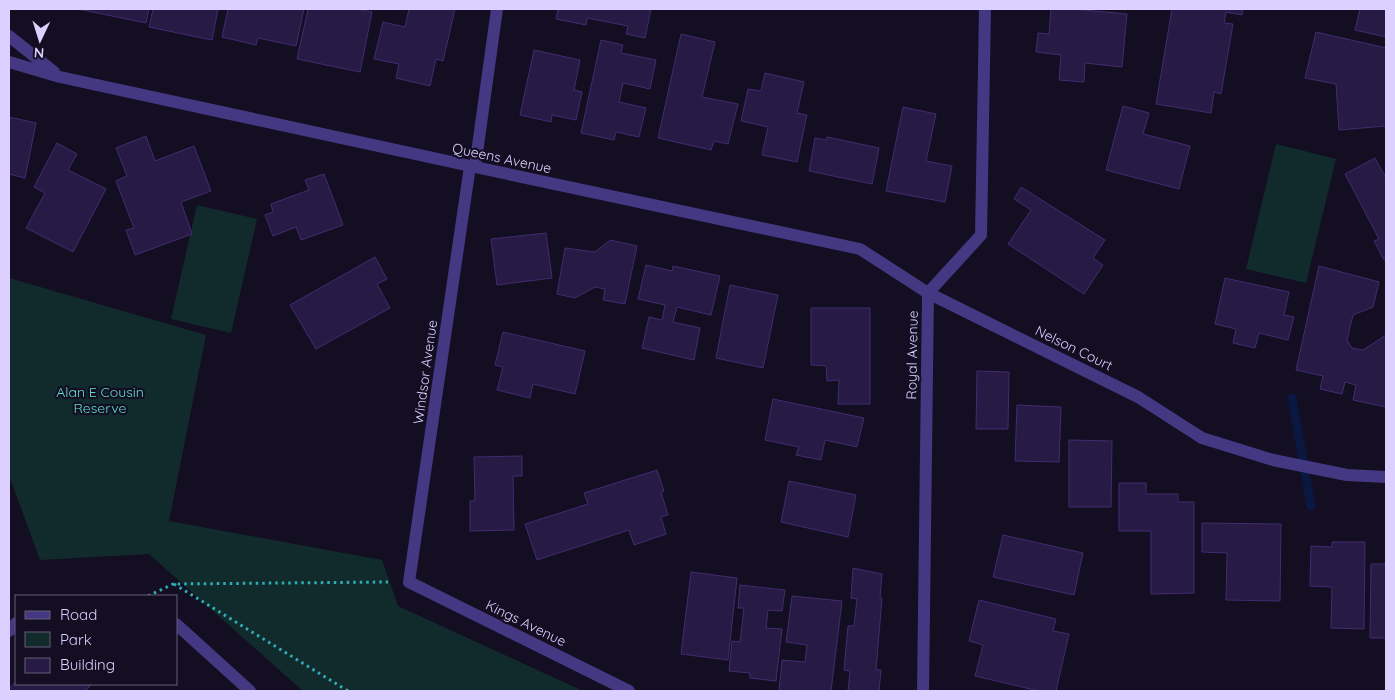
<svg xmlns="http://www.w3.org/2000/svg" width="1395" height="700" font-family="Quicksand,sans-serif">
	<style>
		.green { fill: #112b2d }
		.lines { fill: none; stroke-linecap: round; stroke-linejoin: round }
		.stream { stroke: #091741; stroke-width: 9 }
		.building { fill: #271a44; stroke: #412c70 }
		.path { stroke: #2eadb5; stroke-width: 3; stroke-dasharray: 2.5 4; stroke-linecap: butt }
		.street { stroke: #443883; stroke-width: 12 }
		.labels { text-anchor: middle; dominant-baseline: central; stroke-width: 4.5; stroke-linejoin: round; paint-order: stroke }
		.street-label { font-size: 14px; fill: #dbd0ff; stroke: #140e23 }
		.park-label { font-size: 14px; fill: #5be0cf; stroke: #140e23 }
	</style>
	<rect width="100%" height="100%" fill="#140e23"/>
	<path class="green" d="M1276,144L1336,159L1306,283L1246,269Z
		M197,205L257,219L231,333L171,319Z
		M9,278L206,335L169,521L382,560L398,606L583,691H303L149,554L40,560L9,475Z"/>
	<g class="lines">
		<path class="stream" d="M1292,398L1311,506"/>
	</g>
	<path class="building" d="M78,9H149L146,23Z
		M153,9H218L212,40L149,27Z
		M228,9H304L296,46L258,38L256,45L222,37Z
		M308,9H357L372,12L360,72L297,59Z
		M409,9H455L443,61L436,59L430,86L396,78L399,64L374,59L383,22L405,27Z
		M558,9H651L645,38L626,34L628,26L587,18L586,25L556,19Z
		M1051,9H1073L1127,14L1122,67L1085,63L1084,82L1059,80L1061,55L1036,52L1038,33L1049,34Z
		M1172,9H1243L1242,15L1226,12L1224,23L1233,24L1221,94L1214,92L1211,113L1156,104Z
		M1360,9H1386V37L1355,30Z
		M1316,32L1386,48V126L1339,130L1336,84L1305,78Z
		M681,34L715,42L702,97L738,104L728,144L714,141L711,150L658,138Z
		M601,40L623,45L621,53L656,60L650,89L623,83L619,102L646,108L639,137L616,132L614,140L581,133Z
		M534,50L580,60L574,90L582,92L576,120L552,115L551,122L520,115Z
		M765,73L804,82L797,113L807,115L797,162L762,155L768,127L741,121L748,89L761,91Z
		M1123,106L1149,113L1143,134L1190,146L1179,189L1106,170Z
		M903,107L936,114L926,161L952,166L945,202L886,191Z
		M9,117L36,123L25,178L9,174Z
		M146,136L155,161L194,146L211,191L181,202L192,234L135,255L126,230L134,228L116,181L127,176L116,148Z
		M827,137L879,148L872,184L809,171L815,138L826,140Z
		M57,143L77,154L68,170L106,189L73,252L26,228L45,193L34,187Z
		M1375,158L1386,178V259L1384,260L1374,241L1379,239L1345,174Z
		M324,174L343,225L301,240L296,227L273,236L265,215L273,212L271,204L309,190L305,180Z
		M1021,187L1105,240L1093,258L1103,265L1084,294L1008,244L1031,210L1014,199Z
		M546,233L552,278L497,285L491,239Z
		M610,240L637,246L625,304L603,300L605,289L595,287L575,298L557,294L565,248L595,252Z
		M375,257L387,279L377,284L390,308L316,349L290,305Z
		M646,265L672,271L673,266L720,276L711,315L677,307L673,322L700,328L694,360L642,348L649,317L662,320L665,305L638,299Z
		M1319,266L1379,282L1373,307L1353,315L1347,340L1352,348L1363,350L1386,335V407L1353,400L1356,385L1345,382L1342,394L1320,389L1323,376L1296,370Z
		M1225,278L1289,292L1284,315L1294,317L1288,340L1259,333L1255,348L1233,343L1236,329L1215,324Z
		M730,285L778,295L763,368L716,358Z
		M811,308H870V404H838L839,380L827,381L826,366L811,365Z
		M503,332L585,351L575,394L533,384L530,398L497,390L503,367L495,365Z
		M977,371L1009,372L1008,429H976Z
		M773,399L864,418L857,447L825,440L821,460L796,455L799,447L765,440Z
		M1017,405L1061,407L1059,462L1015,461Z
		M1069,440L1112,441L1111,507H1069Z
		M522,456V476H513L514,530L470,531V501H475L474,457Z
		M657,470L664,491L661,492L668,515L661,517L666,534L634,545L629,530L537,560L525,524L588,504L584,493Z
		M789,481L856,495L848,537L781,522Z
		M1119,483H1146V494H1178V502H1194V593L1151,594V531H1119Z
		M1202,523L1281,524L1280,601L1226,600L1227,553L1202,552Z
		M1003,535L1083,553L1074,595L993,577Z
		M1332,542H1365L1364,629L1331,628L1332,587L1310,586L1311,546L1332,547Z
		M1371,564H1386V638H1370Z
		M853,568L882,574L880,597L882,598L876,670H881L879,691H848L850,671L844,670L848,626H854L857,599L851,598Z
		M691,572L737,578L728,660L681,654Z
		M740,585L785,590L782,611L768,610L766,628L782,629L776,681L750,678V673L729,671L732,641L740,642L744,608H738Z
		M792,596L842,601L831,691H779L782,660L805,662L807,645L786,642Z
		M979,600L1056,619L1053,631L1069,634L1056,691H1039L975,676L983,645L969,641Z
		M16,681V684H92L85,691H9V689Z"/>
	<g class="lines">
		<path class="path" d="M174,584L348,691
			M148,596L173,584L388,582"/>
		<path class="street" d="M9,36L54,72
			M9,62L60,77L475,167L860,249L928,293L1138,397L1202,438L1273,460L1347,475L1386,477
			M470,166L409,582L629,691
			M475,167L497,9
			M176,624L250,691
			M9,631L16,623
			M923,691L928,293L981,235L985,9"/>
	</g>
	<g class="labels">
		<g class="street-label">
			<text transform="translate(502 158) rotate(12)">Queens Avenue</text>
			<text transform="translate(1074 348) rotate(26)">Nelson Court</text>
			<text transform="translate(912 355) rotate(-89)">Royal Avenue</text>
			<text transform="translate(425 372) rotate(-82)">Windsor Avenue</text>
			<text transform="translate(526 623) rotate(26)">Kings Avenue</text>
		</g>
		<g class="park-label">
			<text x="100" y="392">Alan E Cousin<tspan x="100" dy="16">Reserve</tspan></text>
		</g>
	</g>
	<rect width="1395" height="700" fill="none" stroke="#dbd0ff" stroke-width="20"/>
	<rect x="15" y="595" width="162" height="90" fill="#140e23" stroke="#645c7b"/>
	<rect x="25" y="611" width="25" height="8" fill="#443883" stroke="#645c7b"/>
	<text x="60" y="620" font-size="15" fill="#dbd0ff">Road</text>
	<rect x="25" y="632" width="25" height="15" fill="#112b2d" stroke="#645c7b"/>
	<text x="60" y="645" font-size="15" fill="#dbd0ff">Park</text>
	<rect x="25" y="658" width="25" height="15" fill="#271a44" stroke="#645c7b"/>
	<text x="60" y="670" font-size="15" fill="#dbd0ff">Building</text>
	<g transform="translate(40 40) rotate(184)" stroke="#140e23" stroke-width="4" paint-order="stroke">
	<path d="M0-4L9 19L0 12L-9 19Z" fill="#dbd0ff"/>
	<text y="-8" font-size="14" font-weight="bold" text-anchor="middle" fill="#dbd0ff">N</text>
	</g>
</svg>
